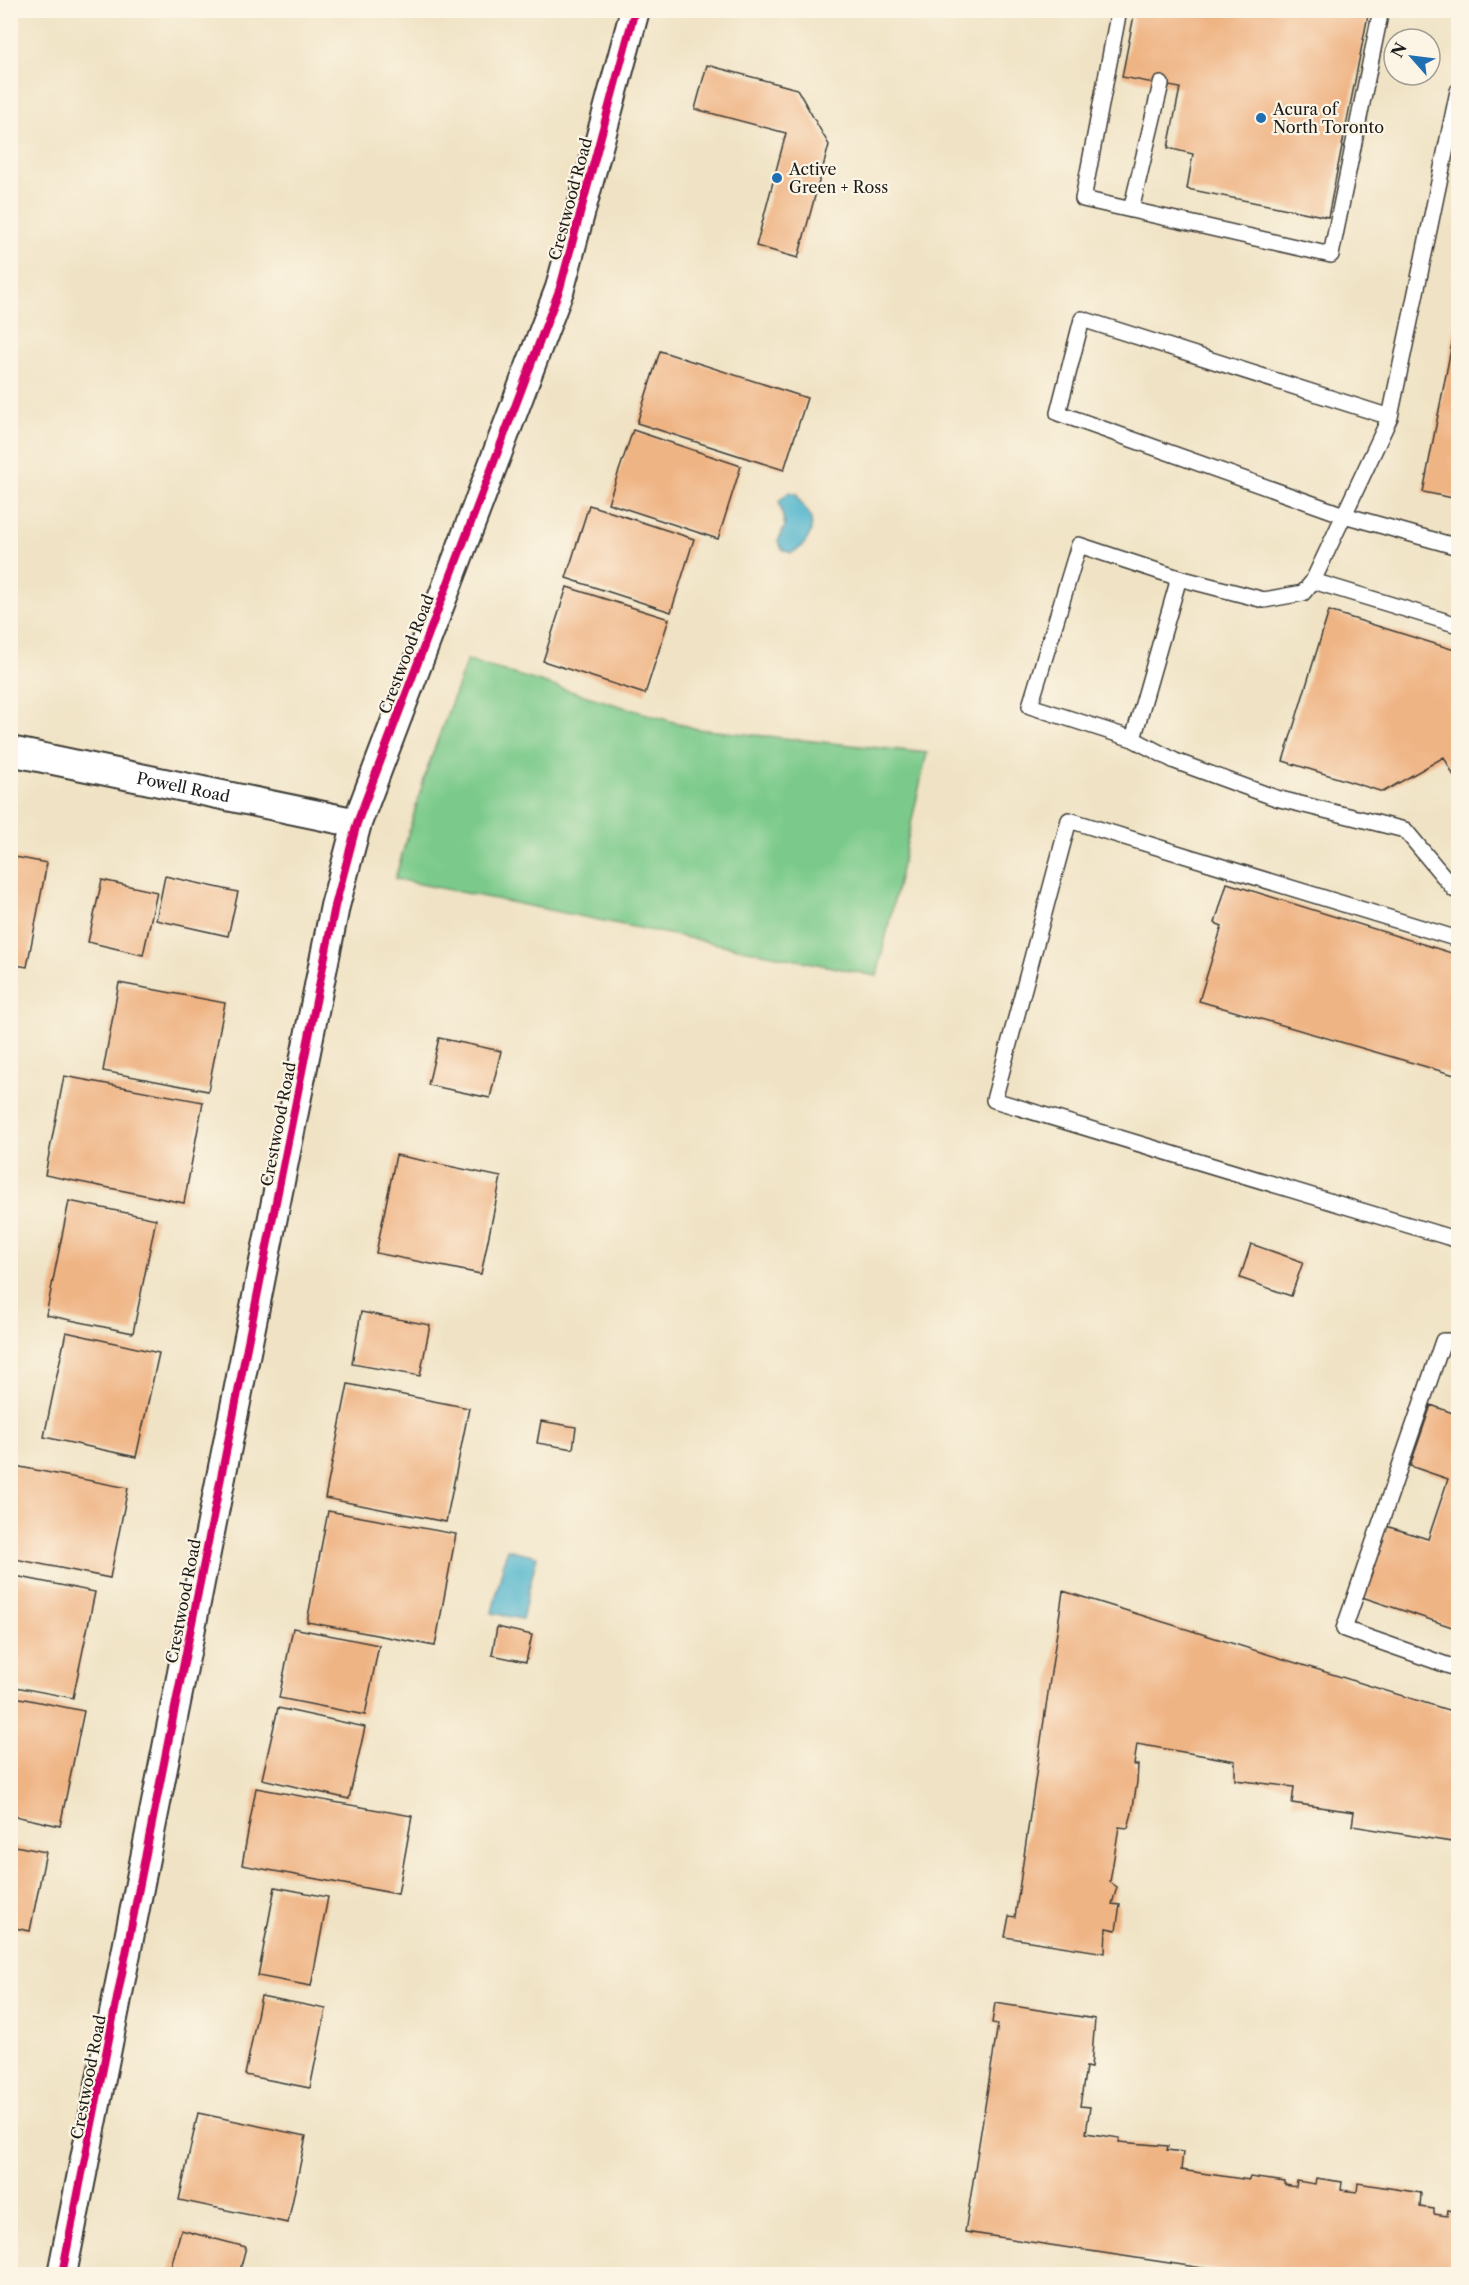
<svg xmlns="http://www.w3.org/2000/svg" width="1469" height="2285" font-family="'Libre Caslon Text',serif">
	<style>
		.green { fill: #7bca8b; stroke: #4c7354; stroke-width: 1.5 }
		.water { fill: #4eb4cd; stroke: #356874; stroke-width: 1.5 }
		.building { fill: #efb484 }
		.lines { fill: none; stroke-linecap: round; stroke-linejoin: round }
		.lane-casing { stroke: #3c3a35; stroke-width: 18 }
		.street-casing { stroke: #3c3a35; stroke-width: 32 }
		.lane { stroke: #fff; stroke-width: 15 }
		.street { stroke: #fff; stroke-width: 28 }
		.cycleway-casing { stroke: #fcf5e5; stroke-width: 11 }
		.cycleway { stroke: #d6006c; stroke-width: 8 }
		.poi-dot { fill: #1f6fb2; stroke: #fcf5e5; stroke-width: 2 }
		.labels { text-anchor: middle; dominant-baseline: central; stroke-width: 4.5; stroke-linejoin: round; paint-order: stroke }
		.poi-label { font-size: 16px; fill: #1c1c1c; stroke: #fcf5e5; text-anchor: start }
		.street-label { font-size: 16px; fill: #1c1c1c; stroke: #fcf5e5 }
	</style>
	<rect width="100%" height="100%" fill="#fcf5e5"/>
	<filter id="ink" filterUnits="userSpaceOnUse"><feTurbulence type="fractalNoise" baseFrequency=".0167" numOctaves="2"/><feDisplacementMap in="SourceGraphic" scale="12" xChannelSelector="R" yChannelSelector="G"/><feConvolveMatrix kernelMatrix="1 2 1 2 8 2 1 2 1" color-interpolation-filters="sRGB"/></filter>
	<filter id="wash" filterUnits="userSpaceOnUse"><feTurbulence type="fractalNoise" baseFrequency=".008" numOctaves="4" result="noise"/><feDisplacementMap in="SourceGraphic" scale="24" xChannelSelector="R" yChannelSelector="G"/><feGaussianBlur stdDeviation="1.35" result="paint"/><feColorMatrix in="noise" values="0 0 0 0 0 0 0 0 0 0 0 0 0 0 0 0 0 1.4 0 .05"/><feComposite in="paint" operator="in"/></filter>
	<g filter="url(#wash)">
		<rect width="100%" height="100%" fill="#f0e3c5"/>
		<path class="green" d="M467,660L697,729L927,753L877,976L395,879L427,769Z"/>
		<path class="water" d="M789,492L797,494C799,504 806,507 809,514C817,530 805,548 791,553L782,549L778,541L785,526L779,501Z
			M507,1549L537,1556L522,1619L492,1613Z"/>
		<g id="blocks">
			<path class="building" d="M1135,10H1369L1328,217L1187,189L1193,154L1168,148L1180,88L1122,77Z
				M707,65L797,89L829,145L798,258L756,246L786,133L695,109Z
				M1457,318H1458V499L1423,492Z
				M660,351L807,398L784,470L637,423Z
				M633,430L741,466L718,539L608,503Z
				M589,505L694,539L671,612L566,578Z
				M567,587L669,619L645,694L543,661Z
				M1329,611L1458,651V784L1444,757L1383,792L1283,761Z
				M10,856L47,863L27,967L10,964Z
				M165,876L238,892L228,936L156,920Z
				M102,880L157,892L143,955L88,942Z
				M1227,883L1458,955V1076L1199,1001L1222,926L1215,923Z
				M119,983L225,1003L208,1091L103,1071Z
				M439,1038L501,1051L490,1098L428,1085Z
				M64,1076L203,1102L184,1203L45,1175Z
				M396,1155L501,1177L481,1274L376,1253Z
				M69,1201L156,1219L133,1333L46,1315Z
				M1251,1244L1303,1262L1291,1296L1240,1278Z
				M361,1312L430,1325L420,1376L352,1364Z
				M66,1332L159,1353L136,1457L44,1437Z
				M348,1384L469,1408L446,1522L325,1498Z
				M1431,1405L1458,1415V1629L1362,1597L1386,1526L1428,1539L1448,1479L1410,1466Z
				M541,1421L576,1427L573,1449L537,1443Z
				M10,1465L128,1488L110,1578L10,1558Z
				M328,1511L456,1534L435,1646L307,1622Z
				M10,1575L95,1592L73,1698L10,1686Z
				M1063,1591L1458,1713V1843L1352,1826L1354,1812L1292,1803L1294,1787L1235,1780V1761L1137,1744L1134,1765H1138L1137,1782L1132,1813L1128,1828L1119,1827L1110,1882L1117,1887L1112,1904L1120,1905L1116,1930L1106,1928L1105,1953L1005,1937L1009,1916L1015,1917Z
				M497,1627L532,1635L526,1662L492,1655Z
				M293,1628L379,1645L365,1715L279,1698Z
				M10,1696L84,1711L60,1826L10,1815Z
				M278,1708L365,1727L349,1799L262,1779Z
				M256,1788L412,1816L398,1894L242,1865Z
				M10,1845L46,1852L30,1931L10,1927Z
				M275,1887L328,1897L311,1986L258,1976Z
				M261,1996L326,2009L310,2088L245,2075Z
				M995,2003L1095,2019L1091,2068L1086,2067L1080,2106L1090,2107L1086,2133L1120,2138L1119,2142L1168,2146L1167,2150L1183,2152L1181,2170L1249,2180L1250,2177L1285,2182V2185L1296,2187L1297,2181L1315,2184L1316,2178L1342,2182L1341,2190L1357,2192L1358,2183L1421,2193L1420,2207L1434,2209V2214L1447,2216L1448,2210L1458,2212V2274H1242L965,2232L998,2024L992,2023Z
				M198,2113L306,2136L288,2223L179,2200Z
				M181,2230L246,2247L239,2274H169Z"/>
		</g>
	</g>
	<g filter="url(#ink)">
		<use href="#blocks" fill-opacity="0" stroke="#3c3a35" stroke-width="1.5"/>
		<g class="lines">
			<defs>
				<path id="lane" d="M1119,10L1083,199L1331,255L1381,10
					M1458,91L1390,417L1082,319L1058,413L1344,515L1313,581L1458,625
					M1131,210L1161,84
					M1390,417L1344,515L1458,547
					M1313,581L1303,593L1264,600L1179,578L1079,545L1030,706L1133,739L1175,761L1276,798L1405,830L1455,890L1458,891
					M1133,739L1179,578
					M1458,939L1069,820L994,1100L1458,1240
					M1458,1341H1443L1344,1629L1458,1669"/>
				<g id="street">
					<path id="s1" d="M10,751L357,823"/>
					<path d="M62,2274L335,906L357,823L560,288L635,10"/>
				</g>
			</defs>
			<use href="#lane" class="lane-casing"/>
			<use href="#street" class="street-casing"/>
			<use href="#lane" class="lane"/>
			<use href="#street" class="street"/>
			<defs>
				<path id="cycleway" d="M62,2274L335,906L357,823L560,288L635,10"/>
			</defs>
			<use href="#cycleway" class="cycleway-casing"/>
			<use href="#cycleway" class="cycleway"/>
		</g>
	</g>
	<g class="poi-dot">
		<circle cx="1261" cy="118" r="6"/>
		<circle cx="777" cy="178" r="6"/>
	</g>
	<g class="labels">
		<g class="poi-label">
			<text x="1273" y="109">Acura of<tspan x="1273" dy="18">North Toronto</tspan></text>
			<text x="789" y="169">Active<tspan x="789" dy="18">Green + Ross</tspan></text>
		</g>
		<g class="street-label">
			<text transform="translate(570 199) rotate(-75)">Crestwood Road</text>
			<text transform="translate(406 654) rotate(-69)">Crestwood Road</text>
			<text stroke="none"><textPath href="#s1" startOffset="177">Powell Road</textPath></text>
			<text transform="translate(278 1124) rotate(-79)">Crestwood Road</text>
			<text transform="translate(183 1601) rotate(-79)">Crestwood Road</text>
			<text transform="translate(88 2077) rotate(-79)">Crestwood Road</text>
		</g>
	</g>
	<rect width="1469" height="2285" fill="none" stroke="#fcf5e5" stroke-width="36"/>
	<g transform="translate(1412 57) rotate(298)"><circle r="28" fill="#fcf5e5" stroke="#a29e95" stroke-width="1.5"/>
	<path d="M0-4.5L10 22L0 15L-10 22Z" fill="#1f6fb2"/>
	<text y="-9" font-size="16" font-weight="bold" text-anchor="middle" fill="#1c1c1c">N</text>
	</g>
</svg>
